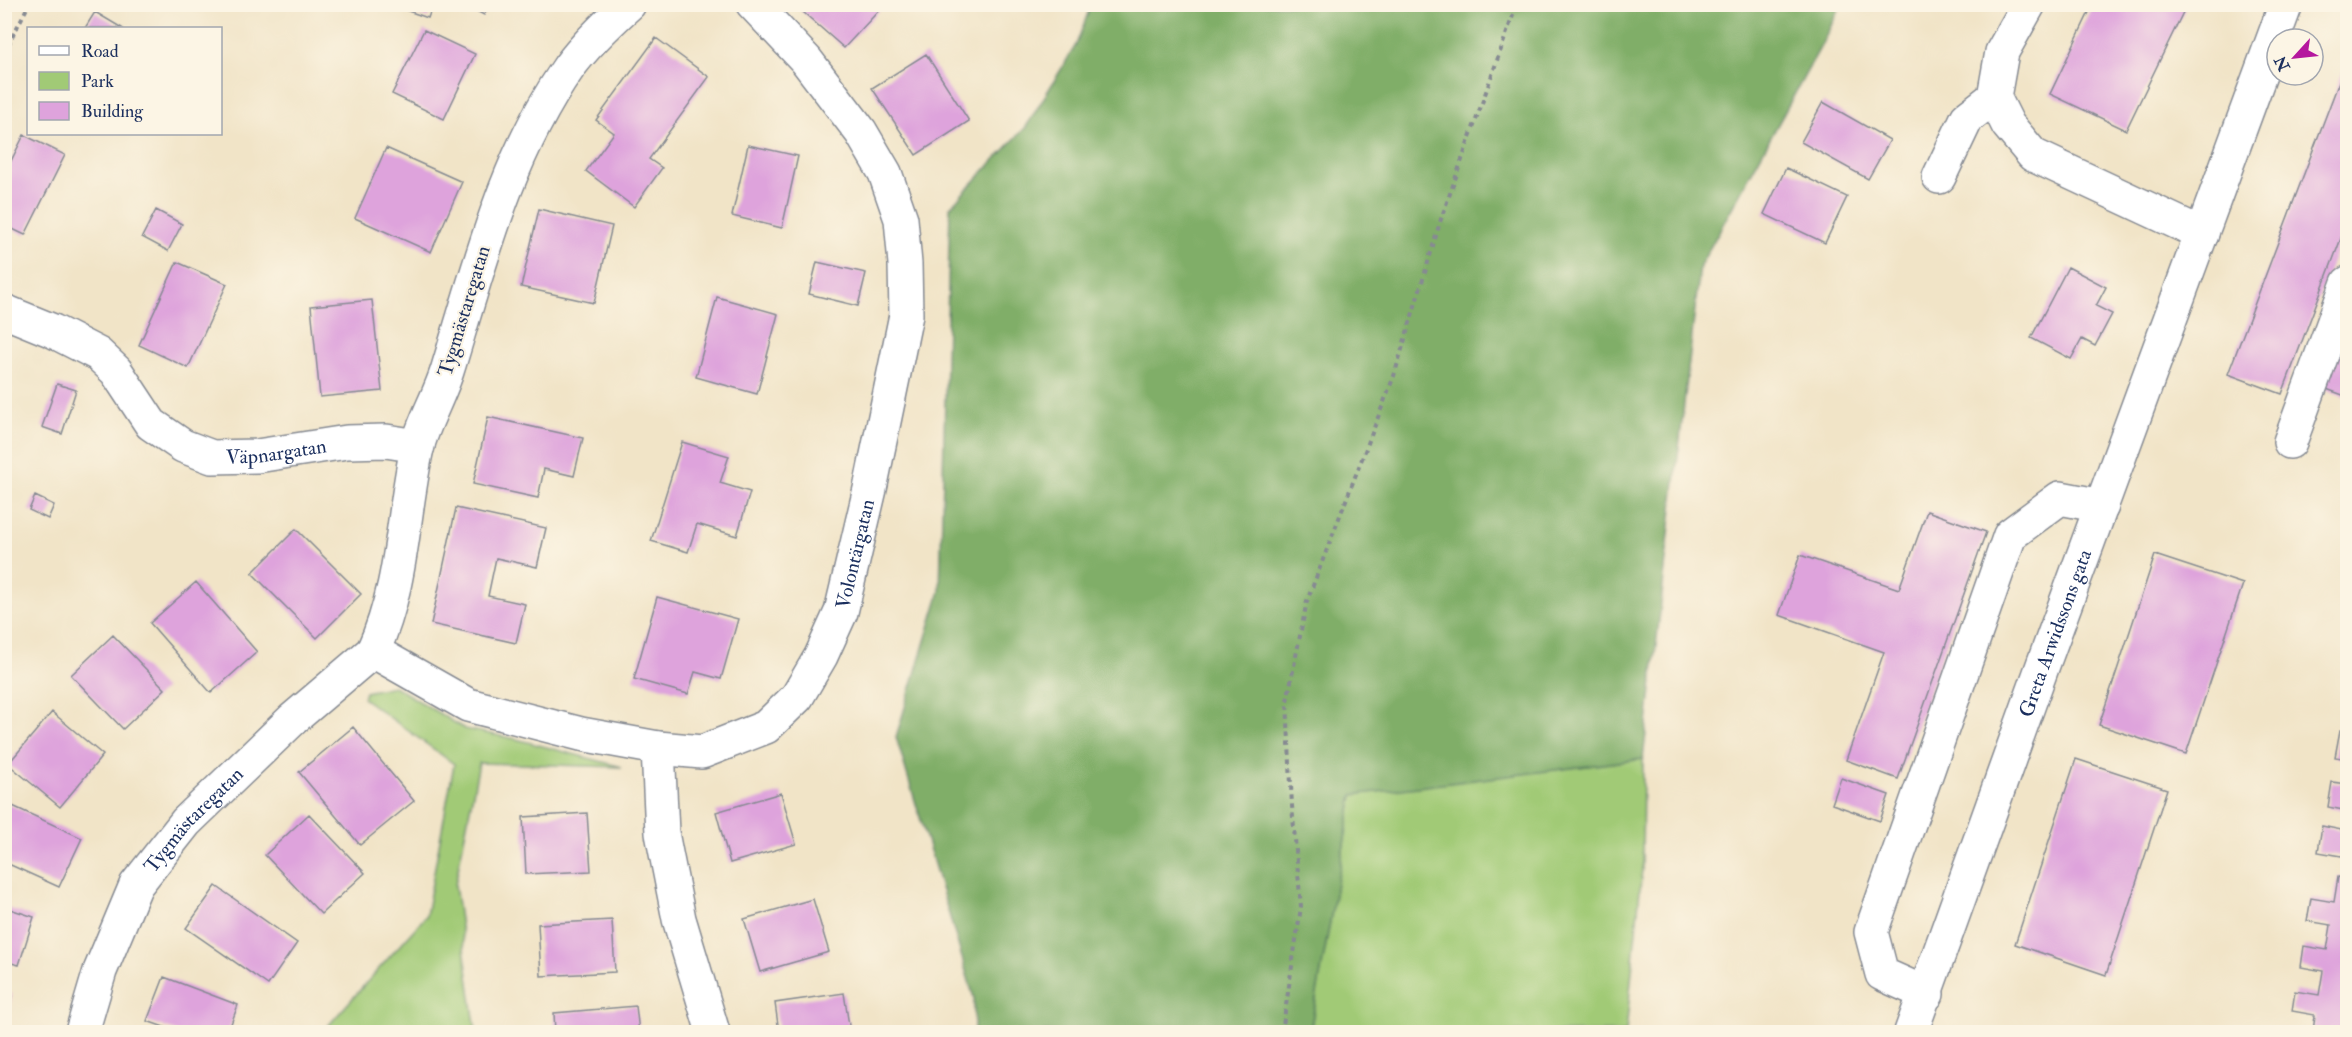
<svg xmlns="http://www.w3.org/2000/svg" width="2352" height="1037" font-family="'IM FELL Double Pica',serif">
	<style>
		.green { fill: #a1ca76; stroke: #5e7c6a; stroke-width: 1.5 }
		.forest { fill: #80ae67; stroke: #4e6e62; stroke-width: 1.5 }
		.building { fill: #dea3dc }
		.lines { fill: none; stroke-linecap: round; stroke-linejoin: round }
		.minor-casing { stroke: #868a92; stroke-width: 36 }
		.path { stroke: #868a92; stroke-width: 4; stroke-dasharray: 4.5 4.5; stroke-linecap: butt }
		.minor { stroke: #fff; stroke-width: 33 }
		.labels { text-anchor: middle; dominant-baseline: central; stroke-width: 4.5; stroke-linejoin: round; paint-order: stroke }
		.street-label { font-size: 20px; fill: #1b2f5e; stroke: #fcf5e5 }
	</style>
	<rect width="100%" height="100%" fill="#fcf5e5"/>
	<filter id="ink" filterUnits="userSpaceOnUse"><feTurbulence type="fractalNoise" baseFrequency=".0167" numOctaves="2"/><feDisplacementMap in="SourceGraphic" scale="12" xChannelSelector="R" yChannelSelector="G"/><feConvolveMatrix kernelMatrix="1 2 1 2 8 2 1 2 1" color-interpolation-filters="sRGB"/></filter>
	<filter id="wash" filterUnits="userSpaceOnUse"><feTurbulence type="fractalNoise" baseFrequency=".008" numOctaves="4" result="noise"/><feDisplacementMap in="SourceGraphic" scale="24" xChannelSelector="R" yChannelSelector="G"/><feGaussianBlur stdDeviation="1.35" result="paint"/><feColorMatrix in="noise" values="0 0 0 0 0 0 0 0 0 0 0 0 0 0 0 0 0 1.4 0 .05"/><feComposite in="paint" operator="in"/></filter>
	<g filter="url(#wash)">
		<rect width="100%" height="100%" fill="#f1e4c7"/>
		<path class="green" d="M394,686L465,729L516,739L622,767L479,763L455,885L476,1032H325L328,1026L426,916L454,764L363,698L365,692Z
			M1643,759L1642,869L1626,1032H1310L1353,794Z"/>
		<path class="forest" d="M1091,5H1841L1821,46L1700,266L1643,759L1353,795L1310,1032H974V998L896,737L940,591L950,207L1026,127L1076,45Z"/>
		<g id="blocks">
			<path class="building" d="M395,4H433L428,18L394,6Z
				M2093,4H2187L2126,130L2050,94Z
				M465,5H490L484,15Z
				M795,5H884L844,48Z
				M95,12L122,28H85Z
				M424,30L475,54L444,119L392,94Z
				M656,38L709,77L649,159L662,168L634,207L586,171L614,133L596,120Z
				M926,54L969,121L916,155L872,88Z
				M2348,58V220L2282,394L2228,374Z
				M1823,102L1890,140L1868,179L1801,142Z
				M24,135L65,155L25,235L4,225V175Z
				M748,145L798,156L782,228L732,216Z
				M386,148L462,182L431,252L355,218Z
				M1786,168L1847,197L1825,243L1764,214Z
				M539,209L612,226L594,303L521,287Z
				M156,210L182,224L168,251L142,237Z
				M177,262L227,284L188,368L139,345Z
				M817,262L866,273L858,306L809,294Z
				M2068,267L2106,287L2096,306L2112,314L2095,346L2082,339L2071,359L2031,338Z
				M717,297L778,314L757,394L696,377Z
				M372,300L382,391L320,397L311,306Z
				M2341,333L2348,335V397L2321,387Z
				M57,384L76,390L62,434L42,427Z
				M488,417L583,438L574,476L544,469L538,498L473,484Z
				M682,442L729,456L720,483L750,492L737,536L697,524L688,552L651,541Z
				M35,496L54,505L48,519L29,510Z
				M456,508L546,528L537,567L496,558L488,596L525,604L516,643L431,624Z
				M1927,511L1986,532L1898,779L1846,760L1884,652L1779,615L1800,555L1899,589Z
				M296,529L361,594L317,638L252,573Z
				M2155,555L2243,584L2186,754L2099,725Z
				M196,582L257,652L211,693L150,623Z
				M657,597L738,619L721,679L695,672L688,694L634,679Z
				M4,606L11,609L4,622Z
				M113,635L165,689L123,729L71,675Z
				M52,712L103,755L60,807L8,764Z
				M353,727L414,801L360,845L299,772Z
				M2340,730L2348,731V759L2335,757Z
				M2076,759L2167,789L2106,975L2015,944Z
				M1841,778L1889,795L1880,821L1832,804Z
				M2332,782L2348,784V811L2328,807Z
				M781,793L796,844L730,863L716,812Z
				M4,802L82,838L59,887L4,862Z
				M587,813L591,871L526,874L523,817Z
				M309,814L365,873L321,914L265,855Z
				M2322,826L2346,831L2348,827V857L2318,852Z
				M2338,877L2348,878V1032H2313L2315,1015L2292,1011L2295,991L2319,995L2323,971L2301,967L2304,946L2327,950L2331,925L2307,921L2311,898L2334,902Z
				M216,886L297,943L268,985L186,928Z
				M813,899L829,952L760,972L744,919Z
				M4,907L34,917L19,965L4,961Z
				M612,920L615,972L541,976L538,924Z
				M164,977L238,1005L228,1032H178L147,1021Z
				M4,992L12,994L6,1024H4Z
				M844,993L850,1032H779L775,1003Z
				M636,1006L639,1032H555L554,1013Z"/>
		</g>
	</g>
	<g filter="url(#ink)">
		<use href="#blocks" fill-opacity="0" stroke="#868a92" stroke-width="1.5"/>
		<g class="lines">
			<defs>
				<g id="minor">
					<path id="s1" d="M629,4C608,23 586,44 569,67C506,157 480,264 448,368C440,395 424,421 417,448C402,517 403,585 373,651L468,705L581,734L658,748L702,752L766,727L797,697L821,656L841,612L870,489L906,315L905,264L901,219L885,173L861,132L806,60L753,4"/>
					<path d="M2029,4L2002,52L1994,97L2008,125L2033,155L2202,234"/>
					<path d="M1939,177L1967,118L1994,97"/>
					<path id="s2" d="M4,311L53,331L98,354L116,371L151,424L183,446L212,457L257,456L347,442L386,441L418,446"/>
					<path d="M2290,442L2348,283"/>
					<path d="M658,748L662,833L679,919L713,1032"/>
					<path d="M1927,994L1882,974L1871,932L2010,535L2060,498L2102,506"/>
					<path id="s3" d="M82,1032L100,971L136,885L186,822L293,719L373,651"/>
					<path id="s4" d="M1911,1032L2044,662L2286,4"/>
				</g>
			</defs>
			<use href="#minor" class="minor-casing"/>
			<path class="path" d="M4,53L29,4
				M1282,1032L1301,907L1292,806L1287,701L1307,601L1394,376L1441,219L1517,4"/>
			<use href="#minor" class="minor"/>
		</g>
	</g>
	<g class="labels">
		<g class="street-label">
			<text transform="translate(464 311) rotate(-73)">Tygmästaregatan</text>
			<text stroke="none"><textPath href="#s2" startOffset="326">Väpnargatan</textPath></text>
			<text stroke="none"><textPath href="#s1" startOffset="1323">Volontärgatan</textPath></text>
			<text stroke="none"><textPath href="#s4" startOffset="424">Greta Arwidssons gata</textPath></text>
			<text stroke="none"><textPath href="#s3" startOffset="244">Tygmästaregatan</textPath></text>
		</g>
	</g>
	<rect width="2352" height="1037" fill="none" stroke="#fcf5e5" stroke-width="24"/>
	<rect x="27" y="27" width="195" height="108" fill="#fcf5e5" stroke="#a2a6af" stroke-width="1.5"/>
	<rect x="39" y="46" width="30" height="9" fill="#ffffff" stroke="#a2a6af" stroke-width="1.5"/>
	<text x="81" y="57" font-size="18" fill="#1b2f5e">Road</text>
	<rect x="39" y="72" width="30" height="18" fill="#a1ca76" stroke="#a2a6af" stroke-width="1.5"/>
	<text x="81" y="87" font-size="18" fill="#1b2f5e">Park</text>
	<rect x="39" y="102" width="30" height="18" fill="#dea3dc" stroke="#a2a6af" stroke-width="1.5"/>
	<text x="81" y="117" font-size="18" fill="#1b2f5e">Building</text>
	<g transform="translate(2295 57) rotate(243)"><circle r="28" fill="#fcf5e5" stroke="#a2a6af" stroke-width="1.5"/>
	<path d="M0-4.5L10 22L0 15L-10 22Z" fill="#b5179e"/>
	<text y="-9" font-size="16" font-weight="bold" text-anchor="middle" fill="#1b2f5e">N</text>
	</g>
</svg>
